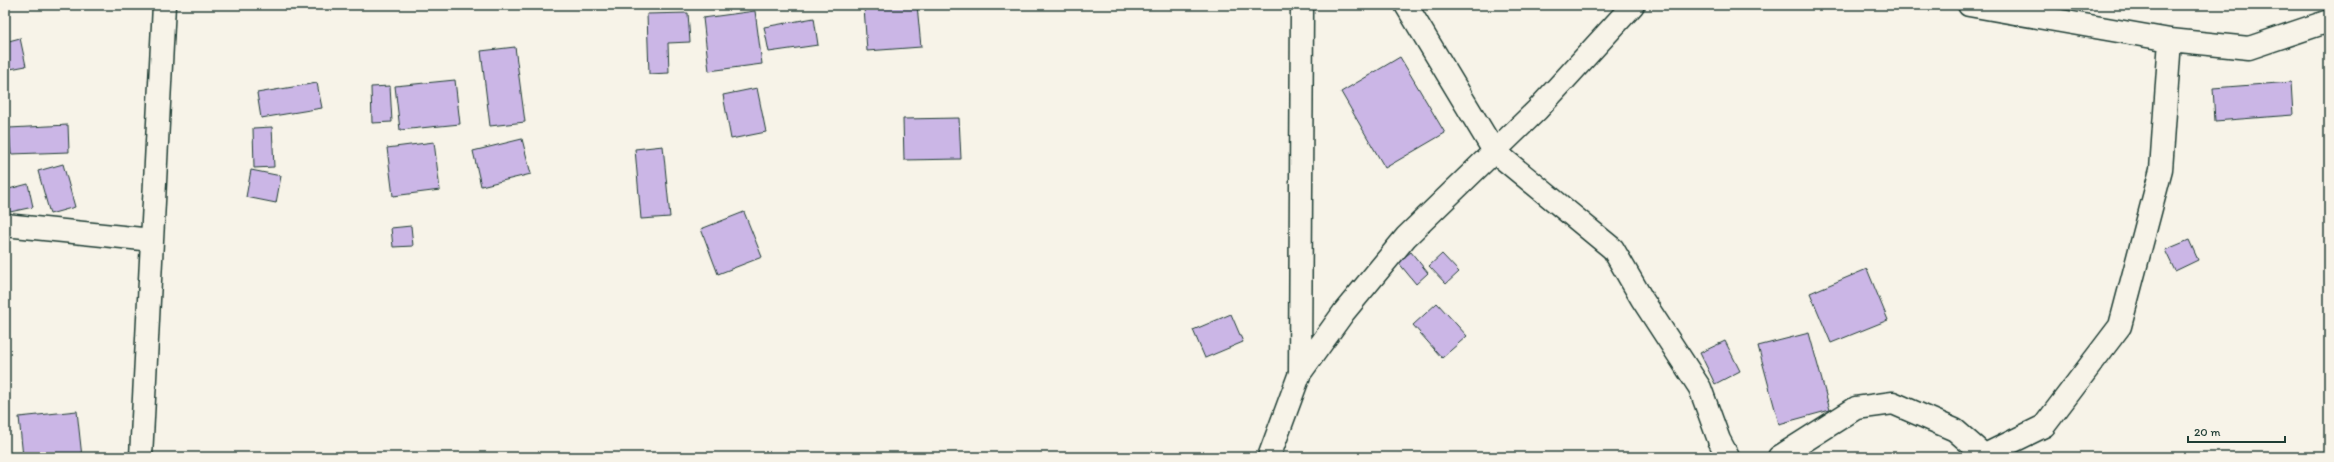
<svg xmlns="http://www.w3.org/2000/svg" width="2334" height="462" font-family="Itim,sans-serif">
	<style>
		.building { fill: #cbb6e6; stroke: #1f3d34 }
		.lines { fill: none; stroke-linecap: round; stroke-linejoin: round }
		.minor-casing { stroke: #1f3d34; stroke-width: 25 }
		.minor { stroke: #f7f3e8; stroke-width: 22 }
	</style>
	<rect width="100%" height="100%" fill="#f7f3e8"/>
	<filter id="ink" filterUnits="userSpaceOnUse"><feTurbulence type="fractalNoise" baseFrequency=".025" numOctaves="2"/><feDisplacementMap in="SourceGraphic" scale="8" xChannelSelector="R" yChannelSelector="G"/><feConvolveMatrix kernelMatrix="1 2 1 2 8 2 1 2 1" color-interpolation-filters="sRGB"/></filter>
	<g filter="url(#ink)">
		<path class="building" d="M886,5H917L921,47L867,51L864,7Z
			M755,11L762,64L709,71L703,18Z
			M688,13L690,42L668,43L669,73L649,74L647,14Z
			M814,18L818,45L769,52L764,27Z
			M20,38L26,66L5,70V42Z
			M515,47L525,122L490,126L481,51Z
			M1400,57L1445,133L1385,168L1341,92Z
			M455,80L460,124L400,130L395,86Z
			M2291,82L2293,115L2215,121L2213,88Z
			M317,83L322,108L261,118L257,93Z
			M390,86L392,122L372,123L371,87Z
			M757,88L766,132L731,139L723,95Z
			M959,118L961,159L904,160L903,119Z
			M68,125L69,152L11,154L9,128Z
			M272,127L274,167L254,168L253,128Z
			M522,139L531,174L481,186L473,151Z
			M434,142L440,190L393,196L387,148Z
			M663,146L670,217L641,219L635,149Z
			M63,164L75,207L50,214L38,171Z
			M251,170L281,176L276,203L246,197Z
			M28,184L33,207L10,212L5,190Z
			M744,212L762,257L718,274L701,229Z
			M411,226L413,246L393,247L391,228Z
			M2189,240L2198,260L2175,271L2165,250Z
			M1411,252L1428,273L1416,284L1398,262Z
			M1442,254L1459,272L1446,284L1429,266Z
			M1867,269L1888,320L1831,343L1810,293Z
			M1437,303L1467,336L1442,358L1413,325Z
			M1231,314L1243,342L1205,358L1193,330Z
			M1809,333L1830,410L1779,424L1758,346Z
			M1725,341L1740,371L1715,384L1700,353Z
			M77,411L82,457H23L19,417Z"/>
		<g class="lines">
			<defs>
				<path id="minor" d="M1406,5L1494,151L1613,249L1642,299L1700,388L1719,440L1728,457
					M1969,5L2170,40L2249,48L2329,21
					M5,225L152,240
					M1300,373L1302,5
					M1985,455L2044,426L2120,326L2161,170L2170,40
					M141,457L164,5
					M1269,457L1300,373L1344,312L1406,237L1537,110L1633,5
					M1779,457L1856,408L1893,403L1955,430L1986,457"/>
			</defs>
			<use href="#minor" class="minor-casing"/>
			<use href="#minor" class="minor"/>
		</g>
	</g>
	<rect width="2334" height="462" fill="none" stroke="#f7f3e8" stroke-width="20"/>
	<rect x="10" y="10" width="2314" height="442" fill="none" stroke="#1f3d34" stroke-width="1.5" filter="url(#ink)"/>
	<path d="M2188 436v6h97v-6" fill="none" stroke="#1f3d34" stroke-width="2"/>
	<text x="2194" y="436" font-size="12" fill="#1f3d34" stroke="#f7f3e8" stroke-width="3" paint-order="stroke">20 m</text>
</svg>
